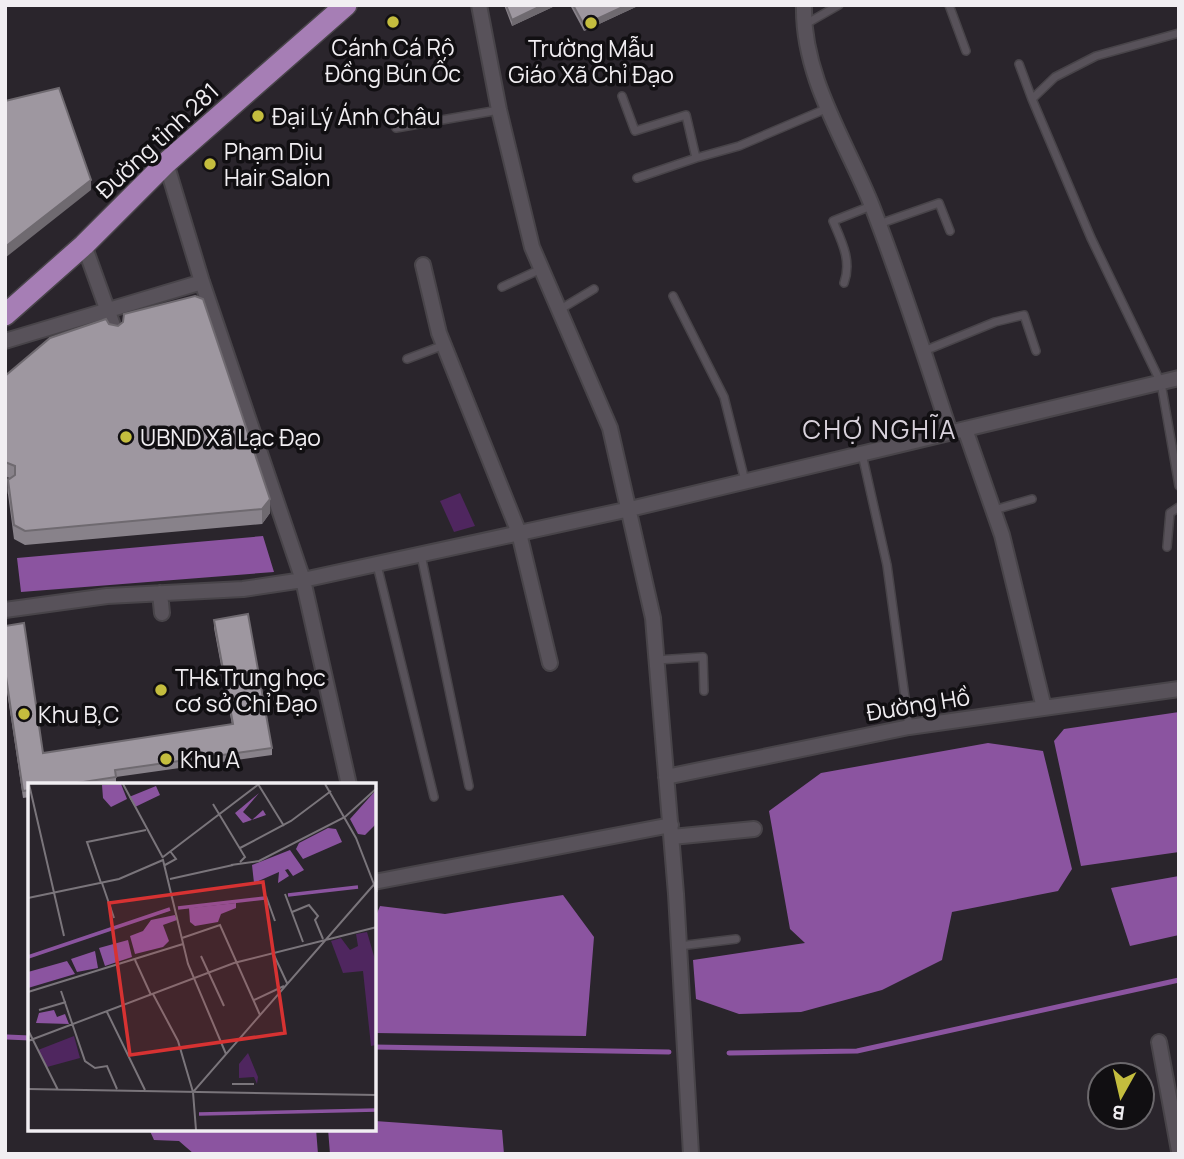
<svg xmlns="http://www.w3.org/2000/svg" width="1184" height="1159" font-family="Manrope,sans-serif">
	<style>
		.green { fill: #4f265f }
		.water { fill: #8b54a0 }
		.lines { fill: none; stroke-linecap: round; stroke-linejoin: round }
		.stream { stroke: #8b54a0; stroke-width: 5 }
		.lane-casing { stroke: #484449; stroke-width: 10 }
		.street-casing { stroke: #484449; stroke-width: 18 }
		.primary-casing { stroke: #484449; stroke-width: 24 }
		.lane { stroke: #58525a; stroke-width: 7 }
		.street { stroke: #58525a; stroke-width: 14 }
		.primary { stroke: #a67eb5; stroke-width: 21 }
		.wall { fill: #88828a }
		.shaded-wall { fill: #6f6a70 }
		.building { fill: #9e97a0; stroke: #6f6a70; stroke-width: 2 }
		.poi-dot { fill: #c4bd3e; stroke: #110f12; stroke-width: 2.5 }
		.labels { text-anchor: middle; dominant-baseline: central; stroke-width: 7; stroke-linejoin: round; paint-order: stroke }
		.poi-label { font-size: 23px; fill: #f1eef2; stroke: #110f12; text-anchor: start }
		.street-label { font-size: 23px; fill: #f1eef2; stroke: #110f12 }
		.quarter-label { font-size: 26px; letter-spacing: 2px; fill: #d8d1db; stroke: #110f12 }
		.inset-river { fill: none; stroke: #8b54a0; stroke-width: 3.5 }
		.inset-road { fill: none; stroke: #7a757b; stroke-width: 2 }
		.view { fill: #d73232; fill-opacity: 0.15; stroke: #d73232; stroke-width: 3.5 }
		.inset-edge { fill: none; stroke: #f1eef2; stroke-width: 3.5 }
	</style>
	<rect width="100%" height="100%" fill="#2a252c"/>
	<path class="green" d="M460,493L475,526L454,532L440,501Z"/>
	<path class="water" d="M263,536L274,572L21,592L17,558Z
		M1179,712V852L1081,866L1054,741L1064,729Z
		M988,743L1043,751L1072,869L1058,891L952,912L942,960L882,990L801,1012L739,1014L696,999L693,960L805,943L790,929L769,811L821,773Z
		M1179,876V935L1130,946L1111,888Z
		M563,895L594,937L586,1036L375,1033V918L380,906L445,914Z
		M375,1121L502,1130L504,1154H330L328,1129H374Z
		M149,1129H316L318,1154H194L179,1141L154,1140Z"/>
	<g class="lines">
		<path class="stream" d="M7,1037L30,1038
			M374,1047L669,1052
			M729,1053L857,1051L1179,980"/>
		<defs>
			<path id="lane" d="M949,5L966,51
				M804,25L839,5
				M1179,33L1096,56L1055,77L1032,99L1091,238L1161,383L1179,486
				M1019,64L1032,99
				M622,96L635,131L686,115L696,158L739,146L828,108
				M396,128L499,110
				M637,178L696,158
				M879,224L939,203L950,231
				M844,283C852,261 842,242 833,221L871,206
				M502,287L541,269
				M673,296L724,397L745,481
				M559,310L594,289
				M924,351L995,322L1024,315L1036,351
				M407,359L444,345
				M862,454L887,565L909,727
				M994,510L1032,499
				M1167,547L1170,513L1179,507
				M421,555L469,786
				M377,565L434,797
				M657,660L703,657L704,691
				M679,946L736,939"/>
			<path id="street" d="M479,5L499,110L532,247L610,428L653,618L676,894L691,1154
				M804,5C802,77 846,141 872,206C901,280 925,357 950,432
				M166,163L202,282L303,580L349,785
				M84,245L115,331
				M423,265L439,333L519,533L550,663
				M5,341L202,282
				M965,429L1002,535L1044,708
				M5,485H6
				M160,593L162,613
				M5,610L107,596L243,589L303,580L630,509L1179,378
				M666,777L909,727L1179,689
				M672,837L754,829
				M374,882L671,825
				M1159,1042L1179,1151"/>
			<path id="primary" d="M5,315L84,245L166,163L346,5"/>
		</defs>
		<use href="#lane" class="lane-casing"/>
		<use href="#street" class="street-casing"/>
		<use href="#primary" class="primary-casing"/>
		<use href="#lane" class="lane"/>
		<use href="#street" class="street"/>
		<use href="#primary" class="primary"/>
	</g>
	<path class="wall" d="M504,5H557L512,26Z
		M570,5H640L584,31Z
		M5,376L270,513L262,524L25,545L14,539L8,494V480L10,478L5,476Z
		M214,620L272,748V755L116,777V784L114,785H30V797L23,798L5,678V626L43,753L232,725L214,628Z"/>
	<path class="shaded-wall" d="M543,5H557L512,26V20Z
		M627,5H640L584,31V25Z
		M91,180V190L5,258V247Z
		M270,499V513L262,524V509Z"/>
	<path class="building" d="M506,5H543L512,20Z
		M573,5H627L584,25Z
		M59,88L91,180L5,247V101Z
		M195,296L203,299L270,499L262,509L25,531L14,525L8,480L15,475V466L5,462V376L50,338L106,319L109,324L118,326L123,322L124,314Z
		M248,614L272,748L115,770L116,777L64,785H30V790L23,791L5,670V626L24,623L43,753L233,724L214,620Z"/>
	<g class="poi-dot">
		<circle cx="393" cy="22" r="7"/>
		<circle cx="591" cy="23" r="7"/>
		<circle cx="258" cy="116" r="7"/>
		<circle cx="210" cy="164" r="7"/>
		<circle cx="126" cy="437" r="7"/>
		<circle cx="161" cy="690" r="7"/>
		<circle cx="24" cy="714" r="7"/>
		<circle cx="166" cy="759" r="7"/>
	</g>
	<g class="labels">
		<g class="poi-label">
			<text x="393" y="47" text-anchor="middle">Cánh Cá Rô<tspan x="393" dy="26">Đồng Bún Ốc</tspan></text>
			<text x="591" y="48" text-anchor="middle">Trường Mẫu<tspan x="591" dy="26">Giáo Xã Chỉ Đạo</tspan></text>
			<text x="272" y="116">Đại Lý Ánh Châu</text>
			<text x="224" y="151">Phạm Dịu<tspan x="224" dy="26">Hair Salon</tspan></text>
			<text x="140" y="437">UBND Xã Lạc Đạo</text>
			<text x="175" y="677">TH&amp;Trung học<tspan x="175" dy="26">cơ sở Chỉ Đạo</tspan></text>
			<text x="38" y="714">Khu B,C</text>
			<text x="180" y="759">Khu A</text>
		</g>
		<g class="street-label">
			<text transform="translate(157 140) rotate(-43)">Đường tỉnh 281</text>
			<text transform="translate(918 704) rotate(-9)">Đường Hồ</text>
		</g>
		<g class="quarter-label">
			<text x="880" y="429">CHỢ NGHĨA</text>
		</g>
	</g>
	<g transform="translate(28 783)">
		<rect width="348" height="348" fill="#2a252c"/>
		<path d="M339,149L348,180V262L343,263L335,188L315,190L303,158L313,155L322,167L330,163L328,151ZM46,253L52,275L19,284L10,267ZM220,270L230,294L229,301L226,294L211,295V281Z" fill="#4f265f"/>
		<path d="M93,1L99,16L83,24L75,15L74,2ZM128,3L132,12L107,24L101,14ZM348,7V41L337,52L330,51L322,36ZM231,10L215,29L224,37L235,27L238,32L215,40L207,30ZM300,45L308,46L314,59L275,76L268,66L271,60ZM262,67L276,87L265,93L260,86L257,87L261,93L250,100L251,89L226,100L224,82ZM208,120V125L193,131L190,139L167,143L162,139L161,125ZM147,132L149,137L135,142L141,158L135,164L107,171L102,153L115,148L123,137ZM100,157L104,174L77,183L71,165ZM67,168L70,185L49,189L43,176ZM39,178L47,191L0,205V189ZM26,227L29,234L37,231L41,241L8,240L11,230Z" fill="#8b54a0"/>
		<path class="inset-river" d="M260,112L330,104M150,125L237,115M0,174L142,126M171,331L349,327"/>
		<path class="inset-road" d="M1,1L36,153M95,1L135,75M230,1L256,43M297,1L328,55L349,109M185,21L217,74L212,79M212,65L263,38L303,8M135,74L231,1M137,82L148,76L142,68M203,82L231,78L317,34L349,5M142,96L205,82M73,100L59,59L118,47M74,100L86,135M257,111L275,159M238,113L247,138M0,115L91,96L135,77L160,181L198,271M264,129L281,122L290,133L287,137L295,156M154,155L192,142L232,232M245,170L259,200M173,173L196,223M107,177L123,212M33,208L57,278L67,285L79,283L89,306M0,209L155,161M125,211L150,258L165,309M226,217L256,203M11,227L38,219M79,229L117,307M0,247L30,307M0,258L206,180L349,144M204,301H226M0,306L349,312M168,347L165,309L349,98"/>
		<path class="view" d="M235,99L257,250L102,272L81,120Z"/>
		<rect width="348" height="348" class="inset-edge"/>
	</g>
	<rect width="1184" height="1159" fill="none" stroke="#f1eef2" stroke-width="14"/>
	<g transform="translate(1121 1096) rotate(188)"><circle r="33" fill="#110f12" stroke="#6b686c" stroke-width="2"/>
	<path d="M0-5L12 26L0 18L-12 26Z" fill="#c4bd3e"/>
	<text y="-10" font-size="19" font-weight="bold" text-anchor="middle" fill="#f1eef2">B</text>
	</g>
</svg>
